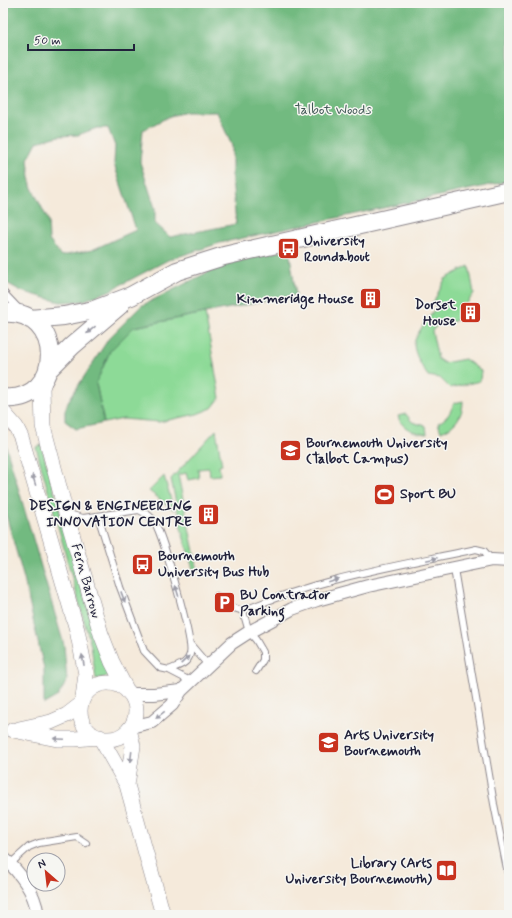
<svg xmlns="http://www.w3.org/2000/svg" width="512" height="918" font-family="Mynerve,sans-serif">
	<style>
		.green { fill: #8dda97; stroke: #587e69 }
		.forest { fill: #72ba80; stroke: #4a6e5e; fill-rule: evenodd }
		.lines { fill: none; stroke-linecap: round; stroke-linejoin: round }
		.service-casing { stroke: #8c868b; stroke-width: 8 }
		.minor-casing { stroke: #8c868b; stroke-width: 14 }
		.tertiary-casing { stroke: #8c868b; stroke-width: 16 }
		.primary-casing { stroke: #8c868b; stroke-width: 20 }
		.service { stroke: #fff; stroke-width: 6 }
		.minor { stroke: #fff; stroke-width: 12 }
		.tertiary { stroke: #fff; stroke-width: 15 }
		.primary { stroke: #fff; stroke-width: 18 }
		.oneway { fill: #9c9ca7 }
		.labels { text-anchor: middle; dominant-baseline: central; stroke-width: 3; stroke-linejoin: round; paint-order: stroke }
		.park-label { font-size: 14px; fill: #425957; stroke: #f6f6f2 }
		.poi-label { font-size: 14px; font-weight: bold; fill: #22223b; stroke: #f6f6f2; text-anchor: start }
		.street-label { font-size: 14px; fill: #22223b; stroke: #f6f6f2 }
	</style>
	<rect width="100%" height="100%" fill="#f6f6f2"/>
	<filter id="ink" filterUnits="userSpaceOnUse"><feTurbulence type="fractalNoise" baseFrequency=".025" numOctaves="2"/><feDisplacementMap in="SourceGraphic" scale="8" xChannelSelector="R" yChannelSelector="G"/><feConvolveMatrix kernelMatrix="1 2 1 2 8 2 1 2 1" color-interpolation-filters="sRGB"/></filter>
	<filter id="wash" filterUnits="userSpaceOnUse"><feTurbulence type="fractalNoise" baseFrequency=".012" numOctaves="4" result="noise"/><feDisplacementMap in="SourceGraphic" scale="16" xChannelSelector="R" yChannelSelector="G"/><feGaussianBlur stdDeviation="0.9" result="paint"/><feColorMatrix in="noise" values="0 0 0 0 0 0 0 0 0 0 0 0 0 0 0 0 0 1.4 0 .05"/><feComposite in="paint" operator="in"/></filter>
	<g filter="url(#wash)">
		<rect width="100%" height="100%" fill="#f5eadb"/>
		<path class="green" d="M469,266L474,293L455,321L437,325L432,331L438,359L444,363L465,359L481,371L480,381L450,388L440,378L428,376C423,369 414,354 414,344C415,335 431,314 437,306L433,303L445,279Z
			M205,313L220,398L212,408L197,414L159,422L123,419L104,423L96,383L110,351L134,327Z
			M463,401C463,416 455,427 441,432L438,423C448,418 450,413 454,403Z
			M406,414L412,422L426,426L427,434C415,433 401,429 398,416Z
			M216,430L222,465L219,466L220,475L210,476L209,468L198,469L199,478L188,480L186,473L178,475L198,571L194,572L182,532L171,479Z
			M41,445L104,664L109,676L96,679L91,646L36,447Z
			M164,476L174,510L149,491Z"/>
		<path class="forest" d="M3,3H509V181L220,243L168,260L109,291L82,301L60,302L21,291L5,282L3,279ZM186,112H217L232,146V179L236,224L170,237L155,223V208L140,162L143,130L170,116ZM97,128H108L115,146L114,164L136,230L92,250L61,256L49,240L48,220L31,186L28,159L37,142L59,136L78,135Z
			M289,249L296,295L134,327L110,351L96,383L104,423L76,429L65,421V410L69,400L109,338L141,306L226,263Z
			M3,436L64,645L67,681L58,696L44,704V669L24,579L3,504Z"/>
	</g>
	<g filter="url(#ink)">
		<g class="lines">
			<defs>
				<path id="service" d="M3,292L21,311
					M68,514L83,518L139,510C145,513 152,516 155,523C163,537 194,642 190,654C188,664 177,666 169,670
					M98,516L120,587L144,651L160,668L169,670L192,682
					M454,569L494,804L509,879
					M217,596L231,607L243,611C317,578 398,566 476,549L484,551L492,560
					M243,611L249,632L256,640L263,652V660L256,671
					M190,644L208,665
					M10,864L29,847L39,843L77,837L86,843"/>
				<path id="minor" d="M130,694H154L181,691
					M130,727L152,722L172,705L181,691L232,643L249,632L292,609L317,600L368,586L492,560L509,561
					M3,857C21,874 34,890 38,915"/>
				<path id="tertiary" d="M46,376L42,388L43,426L66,513L101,634L112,662L127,691
					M3,412L16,427L21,437L77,630L86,674L83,698
					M80 711a28 28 0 1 1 56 0a28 28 0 1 1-56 0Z
					M19,729L51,722L67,715L80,705
					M13,730L57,739H75L98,737
					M100,737L127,785L163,915
					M127,785L133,746L129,729"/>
				<path id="primary" d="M3,313C66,308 65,404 3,398
					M30,319L64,316L94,310L131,296L177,271L224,256L509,191
					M49,369L72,346L120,305"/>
			</defs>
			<use href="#service" class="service-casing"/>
			<use href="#minor" class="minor-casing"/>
			<use href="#tertiary" class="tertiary-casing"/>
			<use href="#primary" class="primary-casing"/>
			<use href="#service" class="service"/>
			<use href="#minor" class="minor"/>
			<use href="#tertiary" class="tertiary"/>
			<use href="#primary" class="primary"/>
		</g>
		<defs><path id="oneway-solid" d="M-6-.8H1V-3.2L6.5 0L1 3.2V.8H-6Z"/></defs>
		<g class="oneway">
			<use href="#oneway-solid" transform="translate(91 330) rotate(140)"/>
			<use href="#oneway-solid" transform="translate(34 480) rotate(-107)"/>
			<use href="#oneway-solid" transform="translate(432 559) rotate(-12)"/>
			<use href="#oneway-solid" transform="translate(333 580) rotate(-17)"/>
			<use href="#oneway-solid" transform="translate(177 591) rotate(-107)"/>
			<use href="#oneway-solid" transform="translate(123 597) rotate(69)"/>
			<use href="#oneway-solid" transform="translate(83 660) rotate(-101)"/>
			<use href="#oneway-solid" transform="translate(185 660) rotate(-44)"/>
			<use href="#oneway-solid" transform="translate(160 715) rotate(142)"/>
			<use href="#oneway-solid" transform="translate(59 739) rotate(-178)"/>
			<use href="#oneway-solid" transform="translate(131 757) rotate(97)"/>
		</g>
	</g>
	<defs>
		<symbol id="bus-square" viewBox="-11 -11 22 22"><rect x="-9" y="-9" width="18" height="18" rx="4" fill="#c8321e" stroke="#f6f6f2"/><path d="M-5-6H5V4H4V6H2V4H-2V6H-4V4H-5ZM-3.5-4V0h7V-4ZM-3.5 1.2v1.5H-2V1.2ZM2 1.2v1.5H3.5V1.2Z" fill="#fff"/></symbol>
		<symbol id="building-square" viewBox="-11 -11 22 22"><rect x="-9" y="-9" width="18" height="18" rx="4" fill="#c8321e" stroke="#f6f6f2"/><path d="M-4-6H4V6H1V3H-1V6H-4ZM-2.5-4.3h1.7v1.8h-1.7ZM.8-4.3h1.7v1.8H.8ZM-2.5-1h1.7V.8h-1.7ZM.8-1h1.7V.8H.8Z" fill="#fff"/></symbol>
		<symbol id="university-square" viewBox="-11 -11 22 22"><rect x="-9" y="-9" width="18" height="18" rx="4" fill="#c8321e" stroke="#f6f6f2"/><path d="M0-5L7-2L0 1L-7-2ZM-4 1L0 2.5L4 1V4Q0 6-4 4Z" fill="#fff"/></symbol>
		<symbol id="stadium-square" viewBox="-11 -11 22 22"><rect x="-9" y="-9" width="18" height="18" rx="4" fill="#c8321e" stroke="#f6f6f2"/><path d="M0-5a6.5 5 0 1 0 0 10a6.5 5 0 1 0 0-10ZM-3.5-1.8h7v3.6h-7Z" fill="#fff"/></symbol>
		<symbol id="parking-square" viewBox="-11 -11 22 22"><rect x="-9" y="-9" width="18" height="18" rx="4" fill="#c8321e" stroke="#f6f6f2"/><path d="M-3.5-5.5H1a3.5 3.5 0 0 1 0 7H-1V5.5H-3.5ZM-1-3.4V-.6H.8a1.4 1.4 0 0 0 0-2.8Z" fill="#fff"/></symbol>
		<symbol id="library-square" viewBox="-11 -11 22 22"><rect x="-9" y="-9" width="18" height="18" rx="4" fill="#c8321e" stroke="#f6f6f2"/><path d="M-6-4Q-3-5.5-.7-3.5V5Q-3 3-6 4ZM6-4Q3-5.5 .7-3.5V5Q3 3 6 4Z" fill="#fff"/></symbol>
	</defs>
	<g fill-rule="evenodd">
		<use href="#bus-square" x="276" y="236" width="25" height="25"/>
		<use href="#building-square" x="358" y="286" width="25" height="25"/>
		<use href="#building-square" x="458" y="300" width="25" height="25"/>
		<use href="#university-square" x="278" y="438" width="25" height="25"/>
		<use href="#stadium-square" x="372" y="482" width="25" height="25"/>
		<use href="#building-square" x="196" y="502" width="25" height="25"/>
		<use href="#bus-square" x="130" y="552" width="25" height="25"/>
		<use href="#parking-square" x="212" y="590" width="25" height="25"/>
		<use href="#university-square" x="316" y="730" width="25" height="25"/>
		<use href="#library-square" x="434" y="858" width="25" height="25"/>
	</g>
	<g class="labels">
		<g class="park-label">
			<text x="333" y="110">Talbot Woods</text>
		</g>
		<g class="poi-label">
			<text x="304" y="241">University<tspan x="304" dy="16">Roundabout</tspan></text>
			<text x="354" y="299" text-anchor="end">Kimmeridge House</text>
			<text x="456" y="305" text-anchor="end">Dorset<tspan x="456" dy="16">House</tspan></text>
			<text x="306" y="443">Bournemouth University<tspan x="306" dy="16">(Talbot Campus)</tspan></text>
			<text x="400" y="494">Sport BU</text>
			<text x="192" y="506" text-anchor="end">DESIGN &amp; ENGINEERING<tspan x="192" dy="16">INNOVATION CENTRE</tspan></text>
			<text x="158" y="556">Bournemouth<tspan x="158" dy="16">University Bus Hub</tspan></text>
			<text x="240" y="595">BU Contractor<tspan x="240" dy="16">Parking</tspan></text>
			<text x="344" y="735">Arts University<tspan x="344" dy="16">Bournemouth</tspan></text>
			<text x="432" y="863" text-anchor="end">Library (Arts<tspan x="432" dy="16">University Bournemouth)</tspan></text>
		</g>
		<g class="street-label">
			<text transform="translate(86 581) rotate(74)">Fern Barrow</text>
		</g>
	</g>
	<rect width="512" height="918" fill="none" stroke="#f6f6f2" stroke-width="16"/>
	<g transform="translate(46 872) rotate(332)"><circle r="19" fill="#f6f6f2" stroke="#a1a1a9"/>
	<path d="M0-3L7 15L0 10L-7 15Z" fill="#c8321e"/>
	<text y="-6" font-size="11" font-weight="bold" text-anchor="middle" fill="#22223b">N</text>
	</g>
	<path d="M28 44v6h106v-6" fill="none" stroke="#22223b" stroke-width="2"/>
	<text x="34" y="44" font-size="12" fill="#22223b" stroke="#f6f6f2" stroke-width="3" paint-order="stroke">50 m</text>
</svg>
